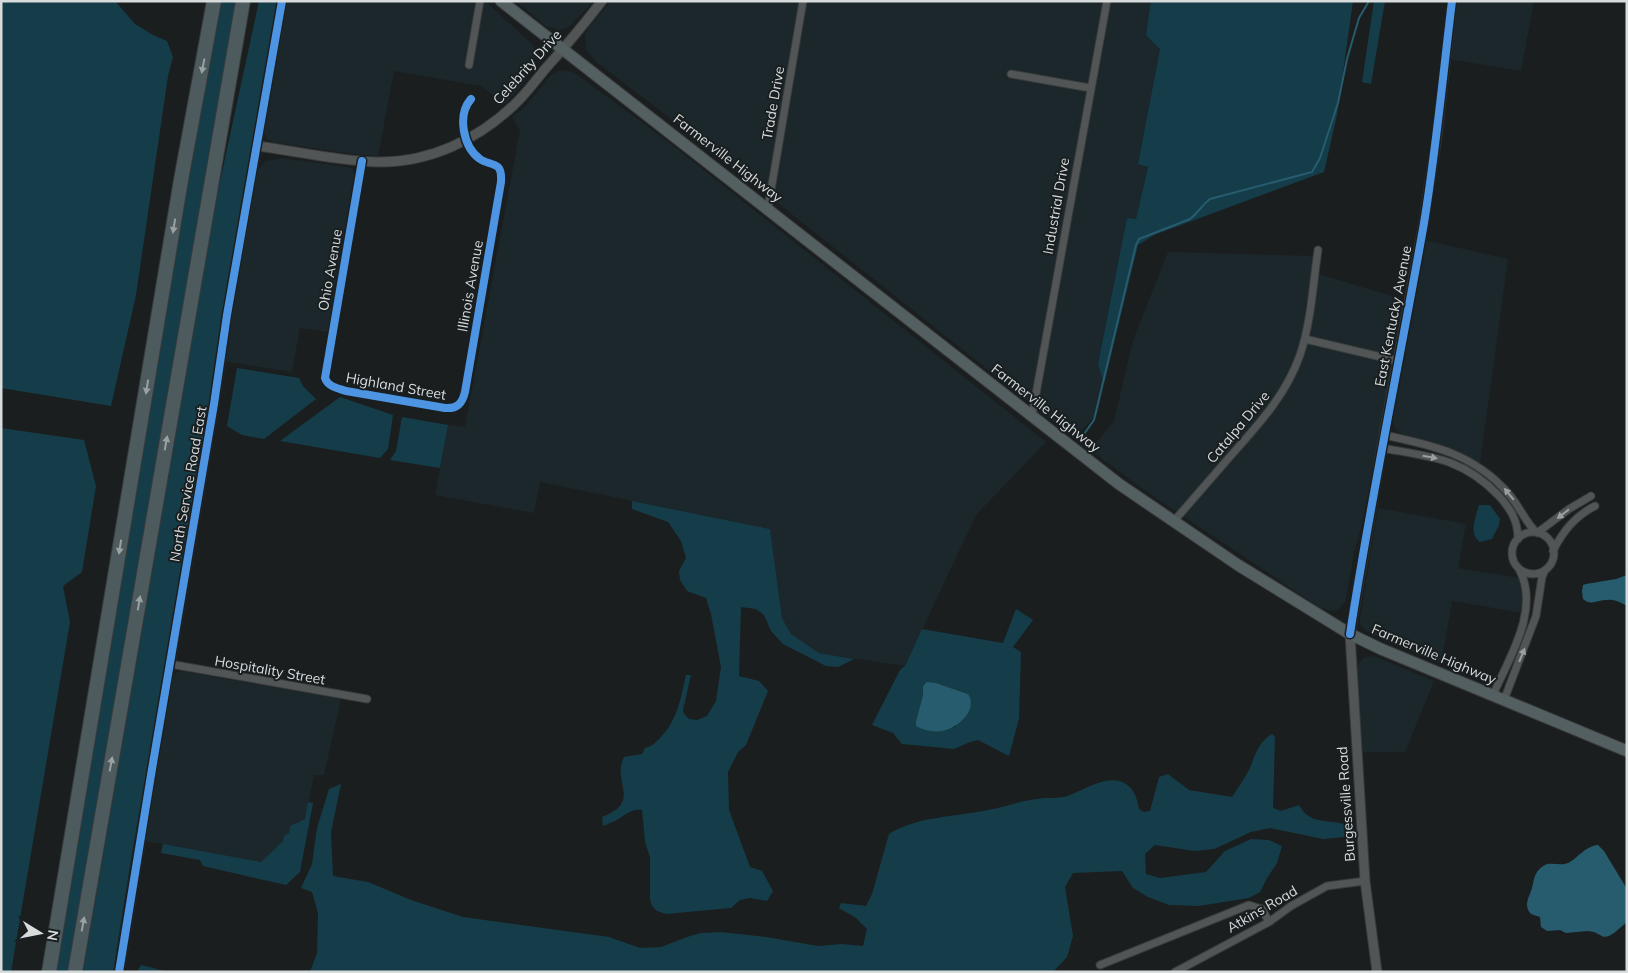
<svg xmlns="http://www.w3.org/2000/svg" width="1628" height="973" font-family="Mulish,sans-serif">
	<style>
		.built { fill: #1c272b }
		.green { fill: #153d49; fill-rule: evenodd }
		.water { fill: #265c6d }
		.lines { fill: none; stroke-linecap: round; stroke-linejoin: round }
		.stream { stroke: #265c6d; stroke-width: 2 }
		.minor-casing { stroke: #383a3a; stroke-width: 9 }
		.tertiary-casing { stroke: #383a3a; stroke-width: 11 }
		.primary-casing { stroke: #383a3a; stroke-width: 13 }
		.motorway-casing { stroke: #383a3a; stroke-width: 16 }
		.minor { stroke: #525556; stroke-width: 7 }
		.tertiary { stroke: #525556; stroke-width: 9 }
		.primary { stroke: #545f61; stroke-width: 11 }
		.motorway { stroke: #4d5a5e; stroke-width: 14 }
		.cycleway-casing { stroke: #191f21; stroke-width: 11 }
		.cycleway { stroke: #4d94e3; stroke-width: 8 }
		.oneway { fill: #99a1a3 }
		.oneway2 { fill: #9b9fa0 }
		.labels { text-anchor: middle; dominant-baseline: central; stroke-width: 4; stroke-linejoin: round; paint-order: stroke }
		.street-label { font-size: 14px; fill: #d7dbdc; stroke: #191f21 }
	</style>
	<rect width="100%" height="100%" fill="#1b1e1f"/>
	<path class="built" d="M286,1H485L532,44L535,51V62L530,73L521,86L505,104L481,86L394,71L378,156L352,154L273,142L268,140L263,131Z
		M516,1H594L571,25L567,28L559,30L546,26Z
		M611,1H1151L1146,35L1160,48L1138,164L1148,166L1136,220L1127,219L1098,364L1104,384L1098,413L1074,438L692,135L595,61L586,49L585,35L589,27Z
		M1455,1H1534L1521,71L1448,59Z
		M565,70L575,73L671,144L1046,442L976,515L905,666L819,653L791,634L782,618L770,529L540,482L534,513L435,495L448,425L465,427L520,130L512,117L524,108L550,76L558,71Z
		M282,158L348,167L353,169L355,176L329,332L300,328L292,372L223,361L255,178L259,169L266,161Z
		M1424,240L1508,259L1480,464L1430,441L1401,434L1394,427L1392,418Z
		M1168,252L1314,256L1301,341L1386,363L1391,368L1392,372L1363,520L1354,553L1345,602L1341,607L1337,610L1331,611L1319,607L1147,492L1090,450L1114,421L1133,340Z
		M1319,274L1405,300L1396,350L1393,353L1387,355L1315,338L1311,336L1310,331Z
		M1378,508L1466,524L1458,568L1519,578L1524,599L1523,613L1452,601L1441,664L1372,634L1364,629L1360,623V618Z
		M1370,656L1376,657L1434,681L1405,752H1362L1357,669L1359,663L1363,658Z
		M181,671L341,699L324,775H314L305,819L295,823L283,841L261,862L145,841L173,678L176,673Z"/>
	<path class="green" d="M1,1H115L135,24L153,35L167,41L173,57L168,76L136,295L111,406L1,388Z
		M219,1H237L70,972H52Z
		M259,1H277L278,5L200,465L132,853L113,972H83L216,200Z
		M1151,1H1353L1337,115L1324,172L1154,235L1138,245L1104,384L1098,364L1127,218L1136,219L1148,167L1138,164L1160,49L1146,35Z
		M1374,1H1385L1371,84L1362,82Z
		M237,368L299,378L303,386L316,399L264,439L242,435L227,426Z
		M340,397L393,415L388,449L380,458L280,441Z
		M402,417L448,425L440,468L390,460L396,451Z
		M1,428L84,440L96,486L82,572L63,586L70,622L11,972H1Z
		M632,501L770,529L782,618L791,634L819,653L854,659L838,667L826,666L783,644L771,631L764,615L756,609L741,607L739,676L759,681L768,691L746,745L738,752L728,772L729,810L750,867L762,871L773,891L767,901L750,898L740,900L731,908L666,914L657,911L652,906L650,899V857L645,842L642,810C631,808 624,816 615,821C611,823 607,824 603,826L602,817C643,801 611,783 624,757L642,754L645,748C653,746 656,742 661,737C678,719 681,697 686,675H691L683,710L684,714L689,719L697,720L707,716L716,701L721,667L711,614L706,598L687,591L680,580L679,571L686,558L681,541L668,522L632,509Z
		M1479,505H1490L1500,519L1499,525L1492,539L1480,542C1468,534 1476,517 1479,505Z
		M1016,609L1033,620L1013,647L1021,652L1019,719L1009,756L978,740L970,742L954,749L902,744L893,733L872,725L900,670L905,666L922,629L1003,643ZM936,683L968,694L955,727L934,731L916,726V721L923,695V685Z
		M1272,734L1275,737L1273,808L1281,811L1299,805C1301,808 1304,813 1307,815C1316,822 1332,821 1344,824L1347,830L1344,837L1323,839L1270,828L1251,832L1214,849L1195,851L1155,845L1145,854L1146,874L1160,878L1206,872L1225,851L1251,839L1269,840L1282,846L1277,863L1267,878L1260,892L1249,898L1199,906L1169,905L1148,897L1133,888L1122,871L1073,873L1065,887L1073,936L1067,957L1053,972H310L317,953L318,913L312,892L301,888L312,864L317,828L329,789L341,784L331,832L333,876L368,882L411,900L463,917L609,937L640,948L661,947L687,937L701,933L720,932L766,937L818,946L842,944L863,946L867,929L856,918L839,908L841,903L866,906L872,894L889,834C918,816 955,817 988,810C1004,807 1020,801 1037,799C1047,797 1058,799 1067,796C1083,791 1104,775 1122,782C1134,787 1137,798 1139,809L1144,812L1150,811L1159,777L1168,774L1189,790L1232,797C1238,788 1244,779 1249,770C1255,756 1258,742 1272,734Z
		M308,802L313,803L300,872L286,885L203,866L200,860L161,853L163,844L261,862L283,841L284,836L289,833L290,826L305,819Z
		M141,965L169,972H137Z"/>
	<path class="water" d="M1627,575V606C1620,602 1614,599 1607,600C1597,600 1591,606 1583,599L1582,591L1583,585L1586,584L1616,579Z
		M927,682L936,683L968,694C973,702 971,709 966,716C953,732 934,736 916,726V721L923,695V686Z
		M1598,845L1604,851L1627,889V922L1614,933L1609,936L1604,937L1594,932L1588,931L1566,933L1560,930L1547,931L1541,927L1540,917L1531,914C1523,905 1529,898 1532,888C1534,879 1535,870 1545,865C1551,862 1561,866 1568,863C1577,859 1585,846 1598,845Z"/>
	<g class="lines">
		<path class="stream" d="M1084,434L1094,420L1136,245L1139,239L1190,219C1198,213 1202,205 1210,199L1312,172L1320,158L1338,103L1347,59L1359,18L1369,1"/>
		<defs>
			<path id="minor" d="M469,65L480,1
				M1011,74L1090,88
				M362,161L325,378C328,387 338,388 346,391L445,408C457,409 462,404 465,392L501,182C501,177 502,171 498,167C493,163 485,163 480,159C463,147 457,115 471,99
				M768,208L803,1
				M1305,339L1398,361
				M1032,416L1107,1
				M1384,435C1432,445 1474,454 1508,493C1519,505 1525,522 1537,533L1569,509L1591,496
				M1382,448C1430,457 1461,457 1498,495C1510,508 1518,520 1518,539
				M1174,521C1194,498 1214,475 1234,452C1260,423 1287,393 1300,355C1311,323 1313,284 1318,250
				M1512 553a21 21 0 1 1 42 0a21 21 0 1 1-42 0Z
				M1553,551C1563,531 1575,516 1595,506
				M170,664L367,699
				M1493,695C1509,658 1541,609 1519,569
				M1504,700L1536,616L1542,577L1545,570
				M1100,965L1249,905L1262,909L1269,922
				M1175,972L1269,922L1291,906L1327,886L1365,881"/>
			<path id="tertiary" d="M257,146C297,151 337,161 377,162C429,163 477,140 514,105C526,94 536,80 546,68C566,46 584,24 602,1
				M119,972L152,769L214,404L227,315L282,1
				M1377,972L1365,881L1350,634L1384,435L1424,222L1437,135L1452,1"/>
			<path id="primary" d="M501,1L1119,484L1238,565L1350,634L1381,649L1627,751"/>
			<path id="motorway" d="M49,972L181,180L214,1
				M75,972L243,1"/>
		</defs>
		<use href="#minor" class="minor-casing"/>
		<use href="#tertiary" class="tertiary-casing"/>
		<use href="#primary" class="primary-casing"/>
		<use href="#motorway" class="motorway-casing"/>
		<use href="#minor" class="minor"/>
		<use href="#tertiary" class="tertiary"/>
		<use href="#primary" class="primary"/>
		<use href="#motorway" class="motorway"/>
		<defs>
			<path id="cycleway" d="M362,161L325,378C328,387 338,388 346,391L445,408C457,409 462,404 465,392L501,182C501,177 502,171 498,167C493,163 485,163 480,159C463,147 457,115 471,99
				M1350,634C1371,496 1400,360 1424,223C1436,150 1443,75 1452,1
				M119,972L152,769L214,404L227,315L282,1"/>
		</defs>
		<use href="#cycleway" class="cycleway-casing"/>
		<use href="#cycleway" class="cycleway"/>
	</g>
	<defs><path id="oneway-solid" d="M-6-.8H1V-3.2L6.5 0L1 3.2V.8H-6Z" transform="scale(1.25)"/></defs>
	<g class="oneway">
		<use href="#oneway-solid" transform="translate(203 66) rotate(101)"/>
		<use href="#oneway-solid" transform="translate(174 226) rotate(99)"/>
		<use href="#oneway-solid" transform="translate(147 387) rotate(99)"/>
		<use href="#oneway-solid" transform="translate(166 443) rotate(-80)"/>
		<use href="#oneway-solid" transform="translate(120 547) rotate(99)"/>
		<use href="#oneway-solid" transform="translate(139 603) rotate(-80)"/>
		<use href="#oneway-solid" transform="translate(111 764) rotate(-80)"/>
		<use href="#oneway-solid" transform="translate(83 924) rotate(-80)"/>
	</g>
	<g class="oneway2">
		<use href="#oneway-solid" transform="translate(1430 457) rotate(10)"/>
		<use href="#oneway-solid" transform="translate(1509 494) rotate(-130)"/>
		<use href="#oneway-solid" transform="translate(1563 514) rotate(142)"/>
		<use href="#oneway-solid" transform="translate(1522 655) rotate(-68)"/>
	</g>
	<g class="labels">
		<g class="street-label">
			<text transform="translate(527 67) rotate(-48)">Celebrity Drive</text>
			<text transform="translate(773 103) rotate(-80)">Trade Drive</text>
			<text transform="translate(728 158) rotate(38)">Farmerville Highway</text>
			<text transform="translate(1056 206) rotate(-80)">Industrial Drive</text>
			<text transform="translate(330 270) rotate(-80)">Ohio Avenue</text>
			<text transform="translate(470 286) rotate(-80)">Illinois Avenue</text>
			<text transform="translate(1393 316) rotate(-79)">East Kentucky Avenue</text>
			<text transform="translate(396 386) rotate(10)">Highland Street</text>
			<text transform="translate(1046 408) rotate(38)">Farmerville Highway</text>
			<text transform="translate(1238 427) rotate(-50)">Catalpa Drive</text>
			<text transform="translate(188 484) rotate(-80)">North Service Road East</text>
			<text transform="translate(1434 654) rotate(23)">Farmerville Highway</text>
			<text transform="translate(270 670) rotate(10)">Hospitality Street</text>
			<text transform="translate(1346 804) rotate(-94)">Burgessville Road</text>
			<text transform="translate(1262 909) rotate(-30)">Atkins Road</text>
		</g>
	</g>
	<rect width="1628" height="973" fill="none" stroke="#d7dbdc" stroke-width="5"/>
	<g transform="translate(40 933) rotate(100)" stroke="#191f21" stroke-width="4" paint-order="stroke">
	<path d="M0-4L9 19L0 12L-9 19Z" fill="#d7dbdc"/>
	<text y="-8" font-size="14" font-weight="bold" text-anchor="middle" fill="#d7dbdc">N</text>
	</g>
</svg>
